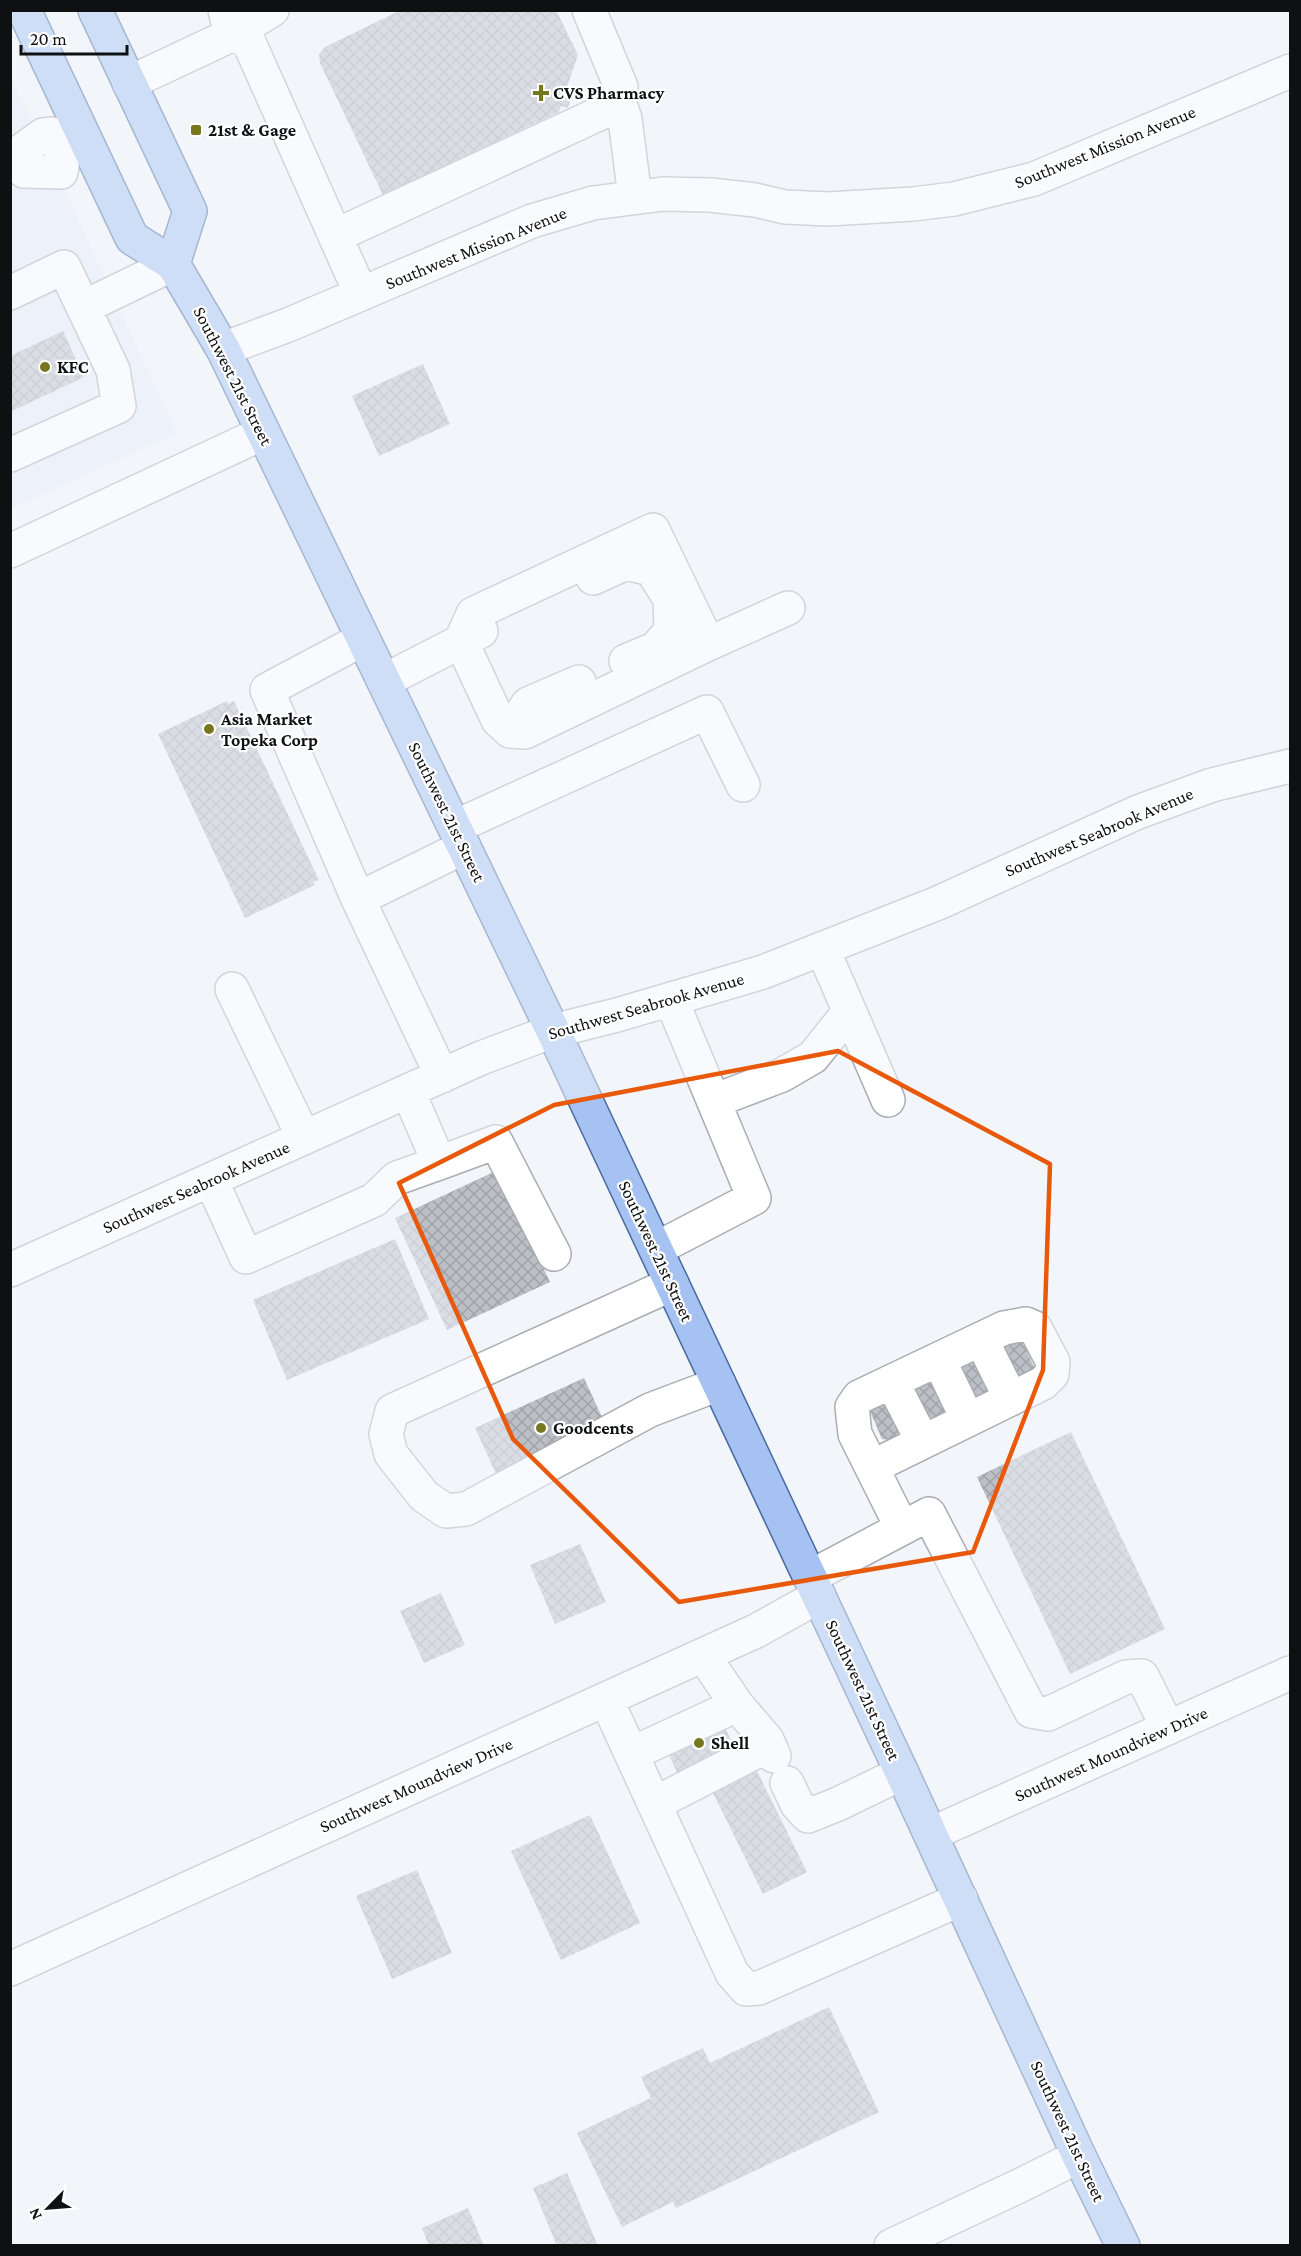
<svg xmlns="http://www.w3.org/2000/svg" width="1301" height="2256" font-family="'Crimson Pro',serif">
	<style>
		.built { fill: #e5ecf9 }
		.building { fill: url(#building-cross-hatch) }
		.lines { fill: none; stroke-linecap: round; stroke-linejoin: round }
		.minor-casing { stroke: #aaadb2; stroke-width: 36 }
		.major-casing { stroke: #4a6a9e; stroke-width: 36 }
		.minor { stroke: #fff; stroke-width: 33 }
		.major { stroke: #a5c2f2; stroke-width: 33 }
		.marked { fill: none; stroke: #e8590c; stroke-width: 4.5; stroke-linejoin: round }
		.poi-dot { fill: #77771e; stroke: #fff; stroke-width: 2 }
		.labels { text-anchor: middle; dominant-baseline: central; stroke-width: 4.5; stroke-linejoin: round; paint-order: stroke }
		.poi-label { font-size: 18px; font-weight: bold; fill: #0f1012; stroke: #fff; text-anchor: start }
		.street-label { font-size: 18px; fill: #0f1012; stroke: #fff }
	</style>
	<defs>
		<pattern id="building-cross-hatch" width="8" height="8" patternUnits="userSpaceOnUse" patternTransform="scale(1.5)"><rect width="8" height="8" fill="#bcbfc5"/><path d="M0 0l8 8M0 8l8-8" fill="none" stroke="#a0a3a8"/></pattern>
	</defs>
	<rect width="100%" height="100%" fill="#f2f6fb"/>
	<path class="built" d="M10,76L71,204L177,433L11,509Z"/>
	<path class="building" d="M401,10H556L578,55L566,90L573,92L568,108L561,106L559,112L383,195L320,63L319,54L325,47Z
		M63,331L84,377L10,412V356Z
		M423,364L450,424L379,456L352,396Z
		M227,701L228,704L234,701L319,880L313,882L315,885L245,918L158,734Z
		M498,1170L550,1282L447,1330L395,1218Z
		M395,1239L429,1319L287,1380L253,1300Z
		M1021,1338L1035,1369L1033,1374L888,1440L882,1439L869,1409Z
		M584,1378L607,1428L498,1478L475,1428Z
		M1071,1432L1165,1629L1070,1674L977,1477Z
		M580,1544L606,1602L555,1624L530,1565Z
		M441,1593L465,1645L424,1663L400,1611Z
		M721,1718L736,1752L680,1779L664,1744Z
		M754,1765L807,1872L763,1894L710,1787Z
		M590,1815L640,1923L561,1960L511,1851Z
		M417,1870L452,1953L392,1979L356,1896Z
		M829,2007L879,2112L676,2208L673,2202L622,2227L577,2133L651,2098L641,2077L703,2048L710,2063Z
		M567,2173L598,2246H557L533,2188Z
		M468,2208L484,2246H429L422,2228Z"/>
	<g class="lines">
		<defs>
			<path id="minor" d="M225,10L231,35L272,10
				M129,83L231,35L247,38L361,294
				M620,104L625,119L635,197
				M10,159L43,135L54,134C61,148 65,157 61,172L24,171L10,159
				M335,236L620,104L621,87L589,10
				M10,293L64,267L113,370L119,406L10,455
				M84,307L173,264
				M223,349L288,325L532,221L593,203L663,194L710,195L755,200L785,207L828,209L913,204L954,199L1034,179L1290,71
				M10,551L263,433
				M593,578L626,563L651,569L670,599L671,631L655,649L626,661
				M708,644L653,530L473,614L461,641L498,720L510,731L525,732L708,644L788,608
				M384,681L481,631
				M510,731L528,704L579,682
				M455,827L707,712L743,785
				M358,899L267,690L363,639
				M823,950L888,1100
				M232,989L304,1138
				M442,1076L358,899L464,847
				M714,1101L782,1075L813,1057L849,1012
				M439,1163L496,1142L554,1254
				M211,1180L246,1257L374,1200L397,1178L439,1163L408,1091
				M656,1249L754,1198L671,999
				M10,1270L481,1058L553,1031L617,1015L763,972L938,903L1138,812L1212,785L1290,766
				M672,1284L392,1411L386,1434L391,1454L424,1496L446,1511L466,1509L650,1410L719,1384
				M981,1339L1011,1399
				M939,1360L968,1420
				M892,1382L923,1442
				M872,1467L1043,1383L1052,1374L1053,1362L1035,1328L1026,1324L1004,1328L859,1397L852,1407L855,1434L902,1528
				M810,1577L929,1514L1031,1711L1048,1714L1126,1677L1142,1676L1168,1728
				M703,1655L737,1705L767,1740L774,1756
				M606,1699L732,1973L746,1989L759,1988L961,1899
				M631,1754L737,1705
				M787,1783L797,1804L808,1816L838,1804L902,1773
				M654,1804L769,1745
				M931,1834L1290,1673
				M10,1969L756,1631L819,1596
				M891,2246L1019,2186L1079,2156"/>
			<path id="major" d="M24,10L132,238L173,264L223,349L553,1031L902,1773L1079,2156L1123,2246
				M95,10L190,211L173,264"/>
		</defs>
		<use href="#minor" class="minor-casing"/>
		<use href="#major" class="major-casing"/>
		<use href="#minor" class="minor"/>
		<use href="#major" class="major"/>
	</g>
	<path d="M0 0H1301V2256H0ZM838,1051L1050,1164L1043,1370L973,1552L679,1602L513,1439L399,1183L554,1105Z" fill="#f2f6fb" fill-opacity=".55" fill-rule="evenodd"/>
	<path class="marked" d="M838,1051L1050,1164L1043,1370L973,1552L679,1602L513,1439L399,1183L554,1105Z"/>
	<g class="poi-dot">
		<path d="M538 84h6v6h6v6h-6v6h-6v-6h-6v-6h6z"/>
		<rect x="190" y="124" width="12" height="12" rx="3"/>
		<circle cx="45" cy="367" r="6"/>
		<circle cx="209" cy="729" r="6"/>
		<circle cx="541" cy="1428" r="6"/>
		<circle cx="699" cy="1743" r="6"/>
	</g>
	<g class="labels">
		<g class="poi-label">
			<text x="553" y="93">CVS Pharmacy</text>
			<text x="208" y="130">21st &amp; Gage</text>
			<text x="57" y="367">KFC</text>
			<text x="221" y="719">Asia Market<tspan x="221" dy="21">Topeka Corp</tspan></text>
			<text x="553" y="1428">Goodcents</text>
			<text x="711" y="1743">Shell</text>
		</g>
		<g class="street-label">
			<text transform="translate(1105 147) rotate(-22)">Southwest Mission Avenue</text>
			<text transform="translate(476 248) rotate(-22)">Southwest Mission Avenue</text>
			<text transform="translate(233 376) rotate(63)">Southwest 21st Street</text>
			<text transform="translate(447 812) rotate(64)">Southwest 21st Street</text>
			<text transform="translate(1099 832) rotate(-23)">Southwest Seabrook Avenue</text>
			<text transform="translate(646 1006) rotate(-16)">Southwest Seabrook Avenue</text>
			<text transform="translate(196 1187) rotate(-24)">Southwest Seabrook Avenue</text>
			<text transform="translate(656 1251) rotate(65)">Southwest 21st Street</text>
			<text transform="translate(863 1690) rotate(65)">Southwest 21st Street</text>
			<text transform="translate(1111 1754) rotate(-24)">Southwest Moundview Drive</text>
			<text transform="translate(416 1785) rotate(-24)">Southwest Moundview Drive</text>
			<text transform="translate(1068 2131) rotate(65)">Southwest 21st Street</text>
		</g>
	</g>
	<rect width="1301" height="2256" fill="none" stroke="#0f1012" stroke-width="24"/>
	<g transform="translate(48 2208) rotate(245)" stroke="#ffffff" stroke-width="4.5" paint-order="stroke">
	<path d="M0-4.5L10 22L0 15L-10 22Z" fill="#0f1012"/>
	<text y="-9" font-size="16" font-weight="bold" text-anchor="middle" fill="#0f1012">N</text>
	</g>
	<path d="M21 45v9h106v-9" fill="none" stroke="#0f1012" stroke-width="3"/>
	<text x="30" y="45" font-size="18" fill="#0f1012" stroke="#ffffff" stroke-width="4.5" paint-order="stroke">20 m</text>
</svg>
